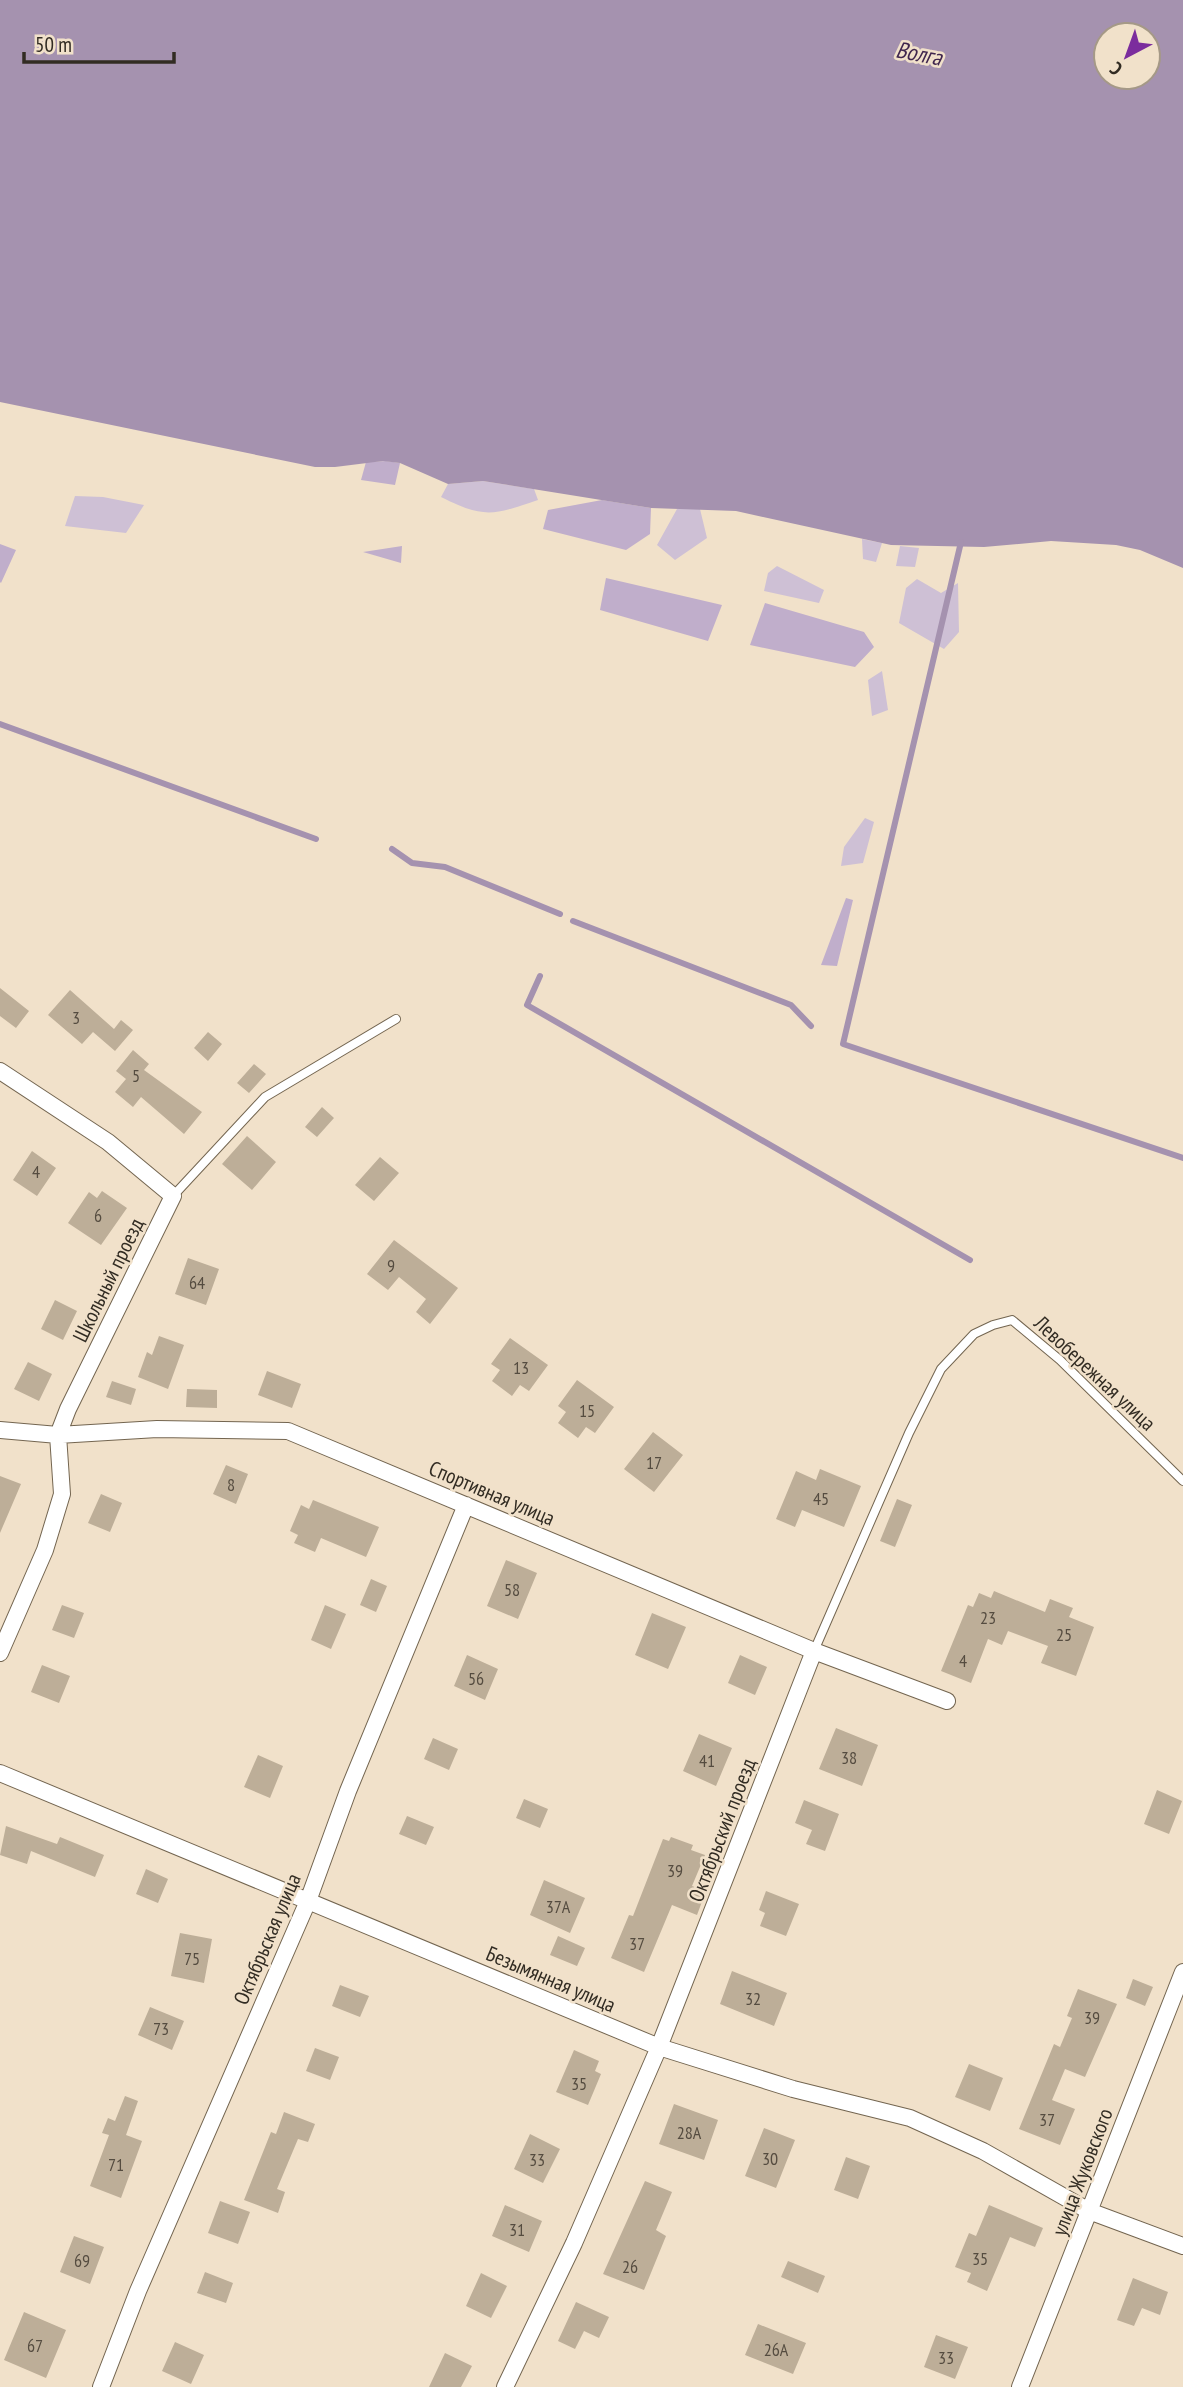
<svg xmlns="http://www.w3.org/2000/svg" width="1183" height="2387" font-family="'PT Sans Narrow',sans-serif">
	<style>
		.green { fill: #cec0d5 }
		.forest { fill: #c0aecb }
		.water { fill: #a592af; fill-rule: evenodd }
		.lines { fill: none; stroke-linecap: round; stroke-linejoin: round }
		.stream { stroke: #a592af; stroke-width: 6 }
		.building { fill: #bdae98 }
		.service-casing { stroke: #736550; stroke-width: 10 }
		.minor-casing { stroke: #736550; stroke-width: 18 }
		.service { stroke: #fff; stroke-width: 8 }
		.minor { stroke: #fff; stroke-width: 16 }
		.labels { text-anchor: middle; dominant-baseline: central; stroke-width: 5; stroke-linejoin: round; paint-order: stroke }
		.number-label { font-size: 18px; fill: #554c40 }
		.street-label { font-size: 21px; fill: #322c23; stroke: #f1e1ca }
		.water-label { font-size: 23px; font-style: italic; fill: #40264e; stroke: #f1e1ca }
	</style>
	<rect width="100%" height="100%" fill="#f1e1ca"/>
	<path class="green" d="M483,481L534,489L538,500C493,515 485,519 441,497L448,484Z
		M75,496L103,497L144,505L126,533L65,526Z
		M677,509H700L707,538L675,560L657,545Z
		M862,539L882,543L876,562L863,559Z
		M900,546L919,548L915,567L896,566Z
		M777,566L824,590L819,603L764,591L768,573Z
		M917,579L941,593L958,583L959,632L944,649L899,623L906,588Z
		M882,671L888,710L872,716L868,680Z
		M865,818L874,822L863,863L841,866L844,847Z"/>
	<path class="forest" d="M386,461L400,463L395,485L361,480L366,462Z
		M602,500L651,508L650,534L626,550L543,529L548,510Z
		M0,544L16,550L1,583L0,582Z
		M402,546L401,563L363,552Z
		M606,578L722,605L708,641L600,610Z
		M765,603L864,632L874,647L855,667L750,645Z
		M846,898L853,900L837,966L821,965Z"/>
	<path class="water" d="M0,0H1183V568L1140,550L1116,545L1051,541L984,547L891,545L736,511L651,508L483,481L448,484L400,463L383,461L335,467H315L0,402ZM1106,35H1148V77H1106Z"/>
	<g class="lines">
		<path class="stream" d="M961,542L843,1044L1183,1158
			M0,724L316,839
			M392,849L412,863L445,867L560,914
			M573,921L791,1005L811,1026
			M540,976L527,1005L970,1260"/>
	</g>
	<path class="building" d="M0,988L29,1011L16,1028L0,1016Z
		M70,990L114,1029L121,1020L133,1030L115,1051L93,1032L82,1044L48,1015Z
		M208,1032L222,1044L208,1061L194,1048Z
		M133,1050L149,1064L144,1070L202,1112L184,1134L141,1097L133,1107L115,1092L126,1079L116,1071Z
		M254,1064L266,1074L249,1093L237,1083Z
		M322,1107L334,1118L317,1137L305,1127Z
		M247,1136L276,1162L252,1190L222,1164Z
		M32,1151L56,1168L37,1196L13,1180Z
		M380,1157L399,1173L374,1201L355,1185Z
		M102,1191L127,1208L101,1245L68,1223L89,1192L97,1198Z
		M394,1240L458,1288L430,1324L416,1312L426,1299L399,1277L388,1290L367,1274Z
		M188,1258L219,1269L206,1305L175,1294Z
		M55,1300L77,1311L63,1340L41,1329Z
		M159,1336L184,1345L168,1389L138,1377L147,1352L152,1355Z
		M510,1338L548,1365L529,1391L520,1385L512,1396L492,1381L500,1370L491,1364Z
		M28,1362L52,1374L39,1401L14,1389Z
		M267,1371L301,1384L292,1408L258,1395Z
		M577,1380L614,1407L595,1433L586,1427L578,1438L558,1423L566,1412L558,1406Z
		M112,1381L136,1389L131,1405L106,1397Z
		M187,1389L217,1390V1408L186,1407Z
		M653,1432L683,1455L654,1492L624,1469Z
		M226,1465L248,1474L236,1504L213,1494Z
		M820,1469L861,1486L844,1527L802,1510L795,1527L776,1519L796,1471L816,1480Z
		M0,1476L21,1484L0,1533Z
		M101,1494L122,1503L110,1532L88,1523Z
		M897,1499L912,1505L895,1547L880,1541Z
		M313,1500L379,1527L366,1557L321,1538L315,1552L294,1543L298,1535L290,1531L301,1505L309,1509Z
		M506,1560L537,1573L518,1619L487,1606Z
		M371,1579L387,1586L376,1612L360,1605Z
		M994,1591L1045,1612L1050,1599L1073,1608L1069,1617L1094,1627L1076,1676L1041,1663L1048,1646L1008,1631L1002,1645L988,1639L971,1683L941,1671L968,1605L973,1607L979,1593L991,1598Z
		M62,1605L84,1613L74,1638L52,1630Z
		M325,1605L346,1614L331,1649L311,1640Z
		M652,1613L686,1627L668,1669L635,1655Z
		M467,1655L498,1669L485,1700L454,1686Z
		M740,1655L767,1667L755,1695L728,1683Z
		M42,1665L70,1676L59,1703L31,1692Z
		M836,1728L878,1745L862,1786L819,1769Z
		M699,1734L732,1748L716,1786L683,1771Z
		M433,1738L458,1749L449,1770L424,1759Z
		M258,1755L283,1766L270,1798L244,1787Z
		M1157,1790L1182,1801L1169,1834L1144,1824Z
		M524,1799L548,1809L540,1828L516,1818Z
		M804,1800L839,1814L825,1851L806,1844L812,1830L795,1823Z
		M407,1816L434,1827L426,1845L399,1834Z
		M6,1826L57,1844L60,1837L104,1855L95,1877L31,1851L27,1864L0,1855Z
		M671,1837L693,1845L691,1850L705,1855L692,1886L706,1891L697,1915L672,1905L644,1972L611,1958L629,1915L633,1916L663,1839L669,1841Z
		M146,1869L168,1879L158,1903L136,1894Z
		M544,1880L585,1898L570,1933L530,1915Z
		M766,1891L799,1904L786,1936L760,1926L765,1913L759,1910Z
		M180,1933L212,1939L204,1983L171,1976Z
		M558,1936L585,1948L577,1966L550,1955Z
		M732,1971L787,1993L774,2026L720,2004Z
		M1133,1979L1153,1987L1145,2006L1126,1998Z
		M340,1985L369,1996L360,2017L332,2006Z
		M1078,1989L1117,2004L1085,2077L1065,2069L1052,2100L1075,2109L1060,2145L1019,2129L1054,2044L1060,2047L1072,2018L1067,2016Z
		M150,2007L184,2021L172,2050L138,2035Z
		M315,2048L339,2057L330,2080L306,2071Z
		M574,2050L599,2061L595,2071L601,2074L588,2105L556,2092Z
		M969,2064L1003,2078L990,2111L955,2097Z
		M125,2096L138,2101L126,2135L142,2141L121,2198L90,2186L109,2135L102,2133L108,2118L115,2121Z
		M674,2104L718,2120L704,2160L659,2144Z
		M284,2112L315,2124L308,2142L298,2139L277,2189L285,2192L278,2213L244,2200L271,2132L276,2134Z
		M764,2128L795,2140L776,2188L745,2176Z
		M530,2134L560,2149L543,2183L514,2169Z
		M846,2157L870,2166L858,2199L834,2190Z
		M645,2181L672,2192L656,2230L666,2236L644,2290L603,2274Z
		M220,2201L250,2212L238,2244L208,2233Z
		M505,2205L542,2221L529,2252L492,2236Z
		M989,2205L1043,2228L1035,2247L1010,2237L987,2291L967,2282L971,2273L955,2267L969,2233L976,2236Z
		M74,2236L104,2247L90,2284L60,2272Z
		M788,2261L825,2276L818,2293L781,2277Z
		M205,2272L233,2283L226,2303L197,2293Z
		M481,2273L507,2286L491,2318L466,2306Z
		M1133,2278L1168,2292L1160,2315L1142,2308L1134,2326L1117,2320Z
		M576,2302L609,2317L599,2338L584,2331L575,2349L558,2341Z
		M24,2312L66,2330L46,2378L4,2360Z
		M758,2324L806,2343L793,2374L745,2355Z
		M936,2335L968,2347L955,2379L924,2367Z
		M175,2342L204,2355L191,2384L162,2371Z
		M445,2353L472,2366L461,2387H429Z"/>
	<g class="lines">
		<defs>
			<path id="service" d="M173,1196L265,1097L396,1019
				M814,1651L909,1433L941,1369L974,1334L993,1325L1012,1320L1060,1360L1183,1481"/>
			<path id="minor" d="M0,1071L108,1142L173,1196L68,1409L58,1435L62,1494L45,1550L0,1653
				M0,1430L58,1435L157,1429L288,1431L814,1651L947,1701
				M0,1773L659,2047L793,2089L910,2118L983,2151L1089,2211L1183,2246
				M101,2387L138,2291L308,1901L348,1791L466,1505
				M505,2387L574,2243L659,2047L814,1651
				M1020,2387L1183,1972"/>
		</defs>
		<use href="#service" class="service-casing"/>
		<use href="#minor" class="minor-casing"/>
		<use href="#service" class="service"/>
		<use href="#minor" class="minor"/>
	</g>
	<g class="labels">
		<g class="number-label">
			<text x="76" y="1017">3</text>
			<text x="136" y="1075">5</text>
			<text x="36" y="1171">4</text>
			<text x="98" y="1215">6</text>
			<text x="391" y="1265">9</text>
			<text x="197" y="1282">64</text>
			<text x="521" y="1367">13</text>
			<text x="587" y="1410">15</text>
			<text x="654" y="1462">17</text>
			<text x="231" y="1484">8</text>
			<text x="821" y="1498">45</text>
			<text x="512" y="1589">58</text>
			<text x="988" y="1617">23</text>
			<text x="1064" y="1634">25</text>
			<text x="963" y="1660">4</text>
			<text x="476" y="1678">56</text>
			<text x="849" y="1757">38</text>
			<text x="707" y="1760">41</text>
			<text x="675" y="1870">39</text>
			<text x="558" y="1906">37А</text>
			<text x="637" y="1943">37</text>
			<text x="192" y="1958">75</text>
			<text x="753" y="1998">32</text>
			<text x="1092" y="2017">39</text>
			<text x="161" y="2028">73</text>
			<text x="579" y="2083">35</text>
			<text x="1047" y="2119">37</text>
			<text x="689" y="2132">28А</text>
			<text x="770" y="2158">30</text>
			<text x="537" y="2159">33</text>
			<text x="116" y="2164">71</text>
			<text x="517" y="2229">31</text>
			<text x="980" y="2258">35</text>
			<text x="82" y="2260">69</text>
			<text x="630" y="2266">26</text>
			<text x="35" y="2345">67</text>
			<text x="776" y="2349">26А</text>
			<text x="946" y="2357">33</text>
		</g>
		<g class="street-label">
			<text transform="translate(108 1280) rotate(-64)">Школьный проезд</text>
			<text transform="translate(1095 1373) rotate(43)">Левобережная улица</text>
			<text transform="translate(492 1493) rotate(23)">Спортивная улица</text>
			<text transform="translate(722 1830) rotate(-69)">Октябрьский проезд</text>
			<text transform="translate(267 1939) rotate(-67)">Октябрьская улица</text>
			<text transform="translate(551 1979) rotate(23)">Безымянная улица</text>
			<text transform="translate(1082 2172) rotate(-69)">улица Жуковского</text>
		</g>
		<g class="water-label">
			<text transform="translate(919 53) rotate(11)">Волга</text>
		</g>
	</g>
	<g transform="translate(1127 56) rotate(221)"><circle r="33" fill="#f1e1ca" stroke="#a59987" stroke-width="2"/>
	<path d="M0-5L12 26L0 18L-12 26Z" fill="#7b2c9d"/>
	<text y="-10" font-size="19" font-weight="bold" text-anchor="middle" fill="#322c23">С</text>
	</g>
	<path d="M24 52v10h150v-10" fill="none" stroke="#322c23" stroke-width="3.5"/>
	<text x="35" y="52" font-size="21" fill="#322c23" stroke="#f1e1ca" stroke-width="5" paint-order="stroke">50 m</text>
</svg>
